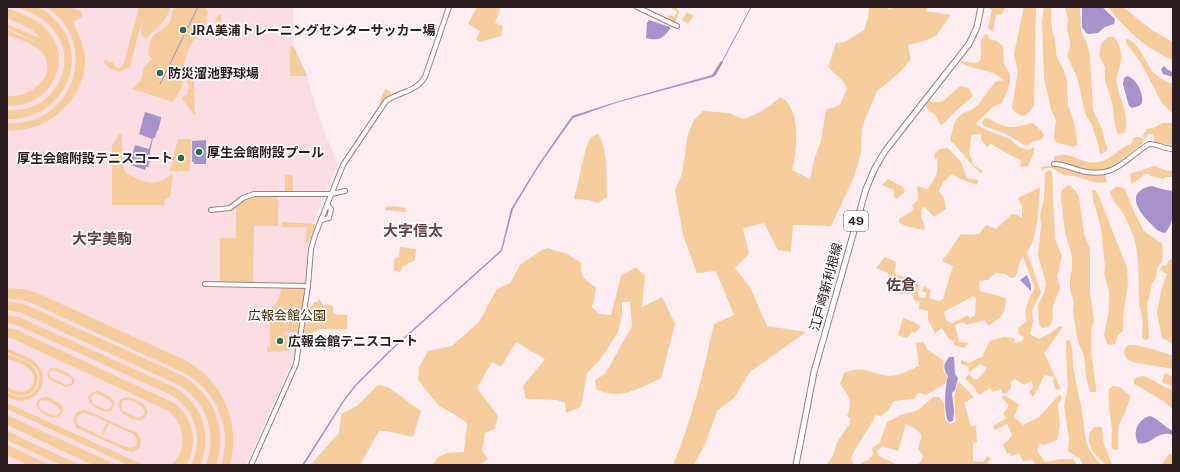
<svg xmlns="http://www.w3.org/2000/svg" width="1180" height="472" font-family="'Public Sans','Noto Sans JP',sans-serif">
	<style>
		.built { fill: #fadde3 }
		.green { fill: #f7cc9d; fill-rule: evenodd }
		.water { fill: #a693cb }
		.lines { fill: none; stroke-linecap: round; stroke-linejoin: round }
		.stream { stroke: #a693cb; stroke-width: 1 }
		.minor-casing { stroke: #a17e85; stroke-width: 6 }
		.major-casing { stroke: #a17e85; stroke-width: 7 }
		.minor { stroke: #fff; stroke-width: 4 }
		.major { stroke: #fff; stroke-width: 5 }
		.poi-dot { fill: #306a54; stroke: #fff; stroke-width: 1.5 }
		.labels { text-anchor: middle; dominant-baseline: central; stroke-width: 3.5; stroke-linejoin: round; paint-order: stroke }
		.shield { fill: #fff; stroke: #6b6163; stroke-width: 1 }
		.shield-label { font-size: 12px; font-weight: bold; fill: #2b1d20 }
		.poi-label { font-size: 13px; font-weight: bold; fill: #2b1d20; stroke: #fff; text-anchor: start }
		.street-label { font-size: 13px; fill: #2b1d20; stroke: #fff }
		.park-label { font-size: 13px; fill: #4b2e05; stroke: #fff }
		.quarter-label { font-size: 15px; font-weight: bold; fill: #624249; stroke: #fff }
	</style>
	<rect width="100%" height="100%" fill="#feeef1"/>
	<path class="built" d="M7,7H168L172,10L175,7H251L253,9L258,7H293V45L306,73L318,115L338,165L333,174L309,236L307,254L308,286L301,332L293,358L280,390L246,465H7Z"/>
	<path class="green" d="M17,7C24,7 33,5 39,8C46,10 53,17 58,23C92,63 59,121 8,119L7,110C53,115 83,62 51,27C42,17 30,12 17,7Z
		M46,7H71L82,12V17L73,22C78,33 84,45 85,57C87,86 66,114 40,125C30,129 18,130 7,131V123C73,128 102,42 46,7Z
		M139,7H171L165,20L146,39L141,34L142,20L130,67L120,72L109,68L104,63L105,59L109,62L113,61L115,67L120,68L124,63Z
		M175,7H204L208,11L204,30L195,38L190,46L183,65L184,75L182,87L173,102L132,89L141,80L144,67L152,59L148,54C149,48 150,38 155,34C160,30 165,29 168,24C173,19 169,13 175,7Z
		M477,7H501L495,23L503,26L501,36L480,42L476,39L480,31L468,24Z
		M673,7H677V10L680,11L674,25L666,21L669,15L674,17L677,12L672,9Z
		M869,7H888L889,10L893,7H928L926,11L951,15L936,36L924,41L908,45L911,59L903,69L885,85L877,91L862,127L861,153L854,177L831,226L793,225L791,252L778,250L764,223L743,228L749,254L735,268L750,287L767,326L806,332L750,372L734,398L717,411L706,442L694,465H673C692,420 703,372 714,324L734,315L716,271L697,273L683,235L675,190L682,174L688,134L694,120L703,111L729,113L743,119C758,114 769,108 780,97C782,98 786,100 787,102C800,119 797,151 792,170L810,179L815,157L821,141L826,110L840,105L847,88L842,80L828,67L836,43L845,42L864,30L868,18Z
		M988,7H1005L1002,14L996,15L993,32L988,28L992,10Z
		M1024,7H1036L1034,105C1027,117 1021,120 1012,108L1018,71L1014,55L1015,49Z
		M1044,7H1051L1052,30L1055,39L1056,52L1057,58L1063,68L1067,81L1068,105L1073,119L1076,132L1077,145L1073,147L1059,143L1055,141L1054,136L1056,120L1051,109L1044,78L1042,21Z
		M1065,7H1080L1081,31L1087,43L1090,57L1093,110L1102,129L1105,143L1107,147V151L1101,154L1099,152V147L1092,125L1085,113L1077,77L1067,56L1070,47V42L1067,29L1068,20Z
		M1108,7H1123L1153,31L1173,42V60C1147,50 1125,29 1108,7Z
		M7,8C21,14 37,18 47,30C76,62 48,109 7,106V96C28,99 59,76 43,54C36,44 18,39 7,35V30L43,45L7,28V24L40,38L32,30L7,18Z
		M687,12L694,16L688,24L682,20Z
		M219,14H221V34H213L217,31L215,19Z
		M985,34L988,35L989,39L997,41L1003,46L1004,64L1010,74V81L1007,92L1002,103L994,106L975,124L984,129L1010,139L1019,147L1028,150L1034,147V153L1028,166L1020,167L1021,160L1014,157L991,144L987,147L981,139V134L971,135L969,155L972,159L973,165L983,171L981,173C969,164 961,150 950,140L955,121L963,113L971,110L978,105L995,82L1004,80C989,67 973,72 959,61L977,63L981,59V40Z
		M1108,37H1114C1122,46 1123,58 1119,69C1118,73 1116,77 1116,81C1119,98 1130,115 1125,133L1118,134L1115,125L1112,102L1105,80V67L1099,56L1101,44Z
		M1127,39C1138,41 1147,65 1154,73C1159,78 1167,82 1173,84V114L1162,103L1141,63L1126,43V40Z
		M290,45L294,47L307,76H290Z
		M194,77L195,116L182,99V97L188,94L187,91L189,88L187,81Z
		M960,86L969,88L973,96L957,110L942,125L939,123C937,117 935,113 929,112L925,103L928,100L931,102H942Z
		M385,89L392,93L380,105L379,103Z
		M986,118C994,121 1004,128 1013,127C1029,127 1031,115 1044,135L1042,139L1032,142L1028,146L1024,145L1006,134L984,126L982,122L984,119Z
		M1162,123H1173V146H1167L1155,142L1153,134H1149L1145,138L1142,137L1147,129L1156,127Z
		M119,134L122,135V158L125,172C142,181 155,190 171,174L173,176L170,197L165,199L164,205H112V146Z
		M598,134C609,152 606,177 607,197L598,203L588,200L574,199L586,148L591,137Z
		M1134,137H1140L1144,139L1143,143L1110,169L1104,170L1107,182C1094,185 1085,178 1073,176C1070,175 1066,176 1064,175C1053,170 1053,164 1041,171V167L1054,165V157C1072,149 1080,166 1099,162C1112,160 1119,147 1131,144Z
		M178,139H191L190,171H170Z
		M948,148L961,162L967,178L978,180L977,185C969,182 959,179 952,174L943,182L939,191L944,198L946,209L934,217L925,207H922L921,216L925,227L924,230L905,226L899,222V219L914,210L912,206L918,199L917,186L927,189C936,179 939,172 937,159L934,158L935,153L940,149Z
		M1154,166L1168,171L1173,170V177H1165L1164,179L1150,176L1149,174H1144L1138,180L1131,184L1130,174Z
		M1048,170L1052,171L1055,239L1062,256L1059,267V271L1057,276L1060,288L1053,306L1052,322L1049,327L1042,328L1039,324L1038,305L1044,293L1046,283L1038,255L1041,226L1040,215L1044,199L1045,174Z
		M285,175H293V192H285Z
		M888,179L903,187L905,192L897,199L894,197V190L882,185Z
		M1069,185L1074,189L1079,197L1084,234L1090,249V292L1094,321L1091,329V351L1096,388V392H1090L1086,376L1084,356L1078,342L1076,331L1073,311L1074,302L1070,289V279L1072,269V257L1065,232L1061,199V192L1065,187Z
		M1040,187C1038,206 1039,236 1027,252L1041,292L1032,311L1033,321L1030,334L1039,339L1049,334L1060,326L1063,327L1044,353L1061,389L1056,390L1053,382L1054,377L1044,375L1039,387L1033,397L1029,392L1033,387L1032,381L1024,385L1015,379L1011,382V388L1007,393L1002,394L1001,389L992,392L990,388L979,395L973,386L965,378L969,374L974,379H978L986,370V367L980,364L969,372L968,366L961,364V360L969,363L983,356L985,350L990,341L1004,337L1014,338L1015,343L1022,341L1024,338L1019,334L1018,328L1027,321C1023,310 1029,297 1035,288L1023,257L1020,261L1016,277L1010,278L1006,274L995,273L988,280L979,281L980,291L1006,298C1005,315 1002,317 988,326L985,320L967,325L963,322L955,325L959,342L969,343L964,348L954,345V341L949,339L942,328L935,333L928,320V311L919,309L920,302L914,300L912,294H900L899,282H890L888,273L876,268L885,257L896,262L895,274L906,278L919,285L918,297L925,298L926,293L922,291L924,286L931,291L929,298L939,301L943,299L953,266L942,261L961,234L971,235L979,234L986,225L996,229L1012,214L1017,215L1022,218V207L1018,198ZM973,296L976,298L975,316L970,318L968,315L952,323L946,320L944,312Z
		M1116,187H1120L1125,189L1134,212L1144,231L1162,244L1163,250L1162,261L1157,268L1156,277L1152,284L1149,299L1147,302L1149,338L1147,340H1144L1142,337C1142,330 1143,322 1142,315C1141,311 1139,307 1139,303C1138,281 1140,259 1134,238C1132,231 1125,216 1121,210C1116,204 1112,200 1110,192Z
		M1092,190H1095L1098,194L1127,268L1128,284L1123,317V331L1118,335L1115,344L1111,345L1107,344L1104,335L1109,309V292L1104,274L1105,267L1101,228L1093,199Z
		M272,196L276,197L278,201V226H254L253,283H220V238H236V208C250,195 254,197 272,196Z
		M394,206L405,208L406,212L385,210V207Z
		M282,222L316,224L308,244L306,243L307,227H282Z
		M400,247L416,249L415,260L402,267L400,272L394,271V259L399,257Z
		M548,248L567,254L581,263C580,278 585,279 596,288V291L592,307L599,314L611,315L621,276L636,267L645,276L642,307L662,297L675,324L661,378C650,384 631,393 618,394C611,394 602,392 596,389L595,380L605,374L632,326L630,302H622V316L618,332L600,360L587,373L581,407L566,413L565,403L557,400L526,399L523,386L545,359L516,342L501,367L492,362L477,388L498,416L495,429L485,433L482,450L488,459L479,465H433L438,457L448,453L464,452L467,423L454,414L439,406L418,380L419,367L428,351L452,346L479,322L497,289L510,283L520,265L542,250Z
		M1173,258V344L1162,338L1157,313L1162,288L1167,274L1160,270L1162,265L1166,266L1169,260Z
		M281,286H308L301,332H283V334L289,335V351L267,352V347H270V315H267V314C276,307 281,296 281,286Z
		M7,288L22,289L35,292L187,361C224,383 241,424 230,465H221C233,429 217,391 184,373L27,301L7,298Z
		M318,298L323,305H331L333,307V314L347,315V329H319L308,336V334H304L305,324L308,323V308L310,307L315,302H318Z
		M7,301L24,304L181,375C213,393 229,430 216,465H206C218,434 206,400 177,384L21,313L7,310Z
		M7,315L19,317L174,387C202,403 213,435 200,465H191C204,439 196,410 171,395L17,325L7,323Z
		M903,318L914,322L921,327L915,333L912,332L907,338L898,335Z
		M7,328L15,329L174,403C194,418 199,444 186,465H170C189,451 185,426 169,411L13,339L7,338Z
		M1068,340L1070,341L1072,347L1073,368L1081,406L1086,441L1089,449L1101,465H1083L1080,459L1068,451L1069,439L1064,406L1068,386L1066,357V342Z
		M923,342L928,350L944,361L943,370L947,376L946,383L926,395L919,393L913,399L894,401L887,412L880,416L876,415C868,430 858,443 851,458L854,465H826L833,456L837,442L849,425L851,419L847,416C853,400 850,398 840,384L844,373C864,365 869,373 887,376C897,377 910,370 919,366L916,343Z
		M1129,345C1140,344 1162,352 1173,356V369L1136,363L1128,360L1124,354L1125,348Z
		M7,348C16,353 30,356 37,364C50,378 40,400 22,401C16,401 12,399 7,397V392C12,394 16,397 22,397C37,396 45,378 35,367C28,360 16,357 7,352Z
		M7,354C15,357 29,361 34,368C43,379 35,395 22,396C16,396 12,393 7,391V387C12,389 17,392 22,392C33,391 38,377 30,370C25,364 14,362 7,358Z
		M51,368C58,367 71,373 75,380L73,385L66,387L49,379L47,373ZM52,370L70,377L72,379V383L67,385L51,378L49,373Z
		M1165,373L1173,377V386L1167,385L1162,382Z
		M1143,376C1154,379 1162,387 1173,390V410L1165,402L1134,384V380L1137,377Z
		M958,381L974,397L964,403L971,426H976L977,442L973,443V461L983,462L987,456L991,458L988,463L992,465H917L922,460L923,456L918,449L922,435L914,428L906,424L898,451L882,446L877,451L879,456L894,463L893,465H860L863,462L868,460L873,455L872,448L880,442L887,422L901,415L918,410L933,397H939L944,403L945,420L950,424L956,421L954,398Z
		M378,385L388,387L421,411L413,437L387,431H379L360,465H310L339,433L341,414L357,406Z
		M1113,386L1120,387L1130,396C1128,408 1123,415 1119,426C1117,433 1119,442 1118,449L1114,450L1112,448C1111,442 1112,437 1112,431C1111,417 1107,403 1109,389Z
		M96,391H100L112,398L115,404L111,411C100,415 76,397 96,391ZM94,394C100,394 110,399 112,404L111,408L106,410L93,404L91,398Z
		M1060,394L1062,398L1058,405L1060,426L1057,440L1044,445L1039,443L1037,451L1045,462L1060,459H1073L1077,465H1038L1034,463L1032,460L1023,461L1019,453L1011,456L1010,453L1007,454L1003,444L1008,441L1012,435L1007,424L995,430L993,426L1006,418L1003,414L1009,405L1001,397L1005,395L1019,405L1014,417L1023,425L1039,417Z
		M43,397H48L61,404L63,410C59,429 22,406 43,397ZM41,400C47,400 58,405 60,410L59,414L54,416L41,410L38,405Z
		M127,397C135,399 147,403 148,413L144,419C131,426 104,402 127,397ZM124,400C133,399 147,406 144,415L138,418L123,411L121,405Z
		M7,403L144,465H128L7,409Z
		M82,410H86L137,433L141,440L140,448L133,452L127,451L77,428C71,421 73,413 82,410ZM83,413L91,415L107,422L101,436L78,425L77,418L79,415ZM109,423L133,434L137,439L136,446L129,448L102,437Z
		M7,415L117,465H93L7,425Z
		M1094,427H1102L1103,441L1112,465H1106C1095,455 1081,441 1094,427Z
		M7,431L80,465H61L7,440Z
		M7,445L50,465H28L7,455Z
		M1169,454H1173V465H1157L1162,464Z"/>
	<path class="water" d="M1082,7H1102L1114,18L1115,20L1114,24L1105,27L1098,33L1089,34L1086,33L1082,27Z
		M649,20L670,27V29C662,39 659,41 646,38L647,23Z
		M721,61L723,62L716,75L713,77L619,102L573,118L539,166L513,209L502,251L392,350L356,386L345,400L304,465H302L344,399L355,385L391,349L501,250L511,209L538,165L572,116L619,101L712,75Z
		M1164,66L1168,70L1173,72V77L1163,74L1161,69Z
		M1127,76C1135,77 1144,93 1142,102C1142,106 1135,107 1132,108L1129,106L1123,84L1124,78Z
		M145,112L161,117V119L158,131H157L155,138H153L149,157L151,158L148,167H146L145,170L130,165L135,145L149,149L152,139L139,134Z
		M206,140V164H194V162H192V141Z
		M1151,186L1166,190L1173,191C1173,204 1176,222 1165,233C1158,232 1155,228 1150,223C1138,211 1125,192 1151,186Z
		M1027,275L1031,285V291L1020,280Z
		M949,357H954L955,374L958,378L955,390L952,393L954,411L953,421L949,422C943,415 945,386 948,376C943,369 943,364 949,357Z
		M1150,416C1159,419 1164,427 1173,431V435C1157,429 1151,447 1138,443C1132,432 1138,419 1150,416Z"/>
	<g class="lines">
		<path class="stream" d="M722,62L751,7
			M160,84L198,7"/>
		<defs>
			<path id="minor" d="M637,7L677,26
				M1054,164C1065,164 1075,170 1087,172C1116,177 1126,158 1149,144C1158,144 1164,149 1173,149
				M211,210L230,208L243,198L254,194H331L345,191
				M321,220L329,218L331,209L327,204
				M205,284L308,286
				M251,465L296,364L308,286L311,249L315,235L343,165L386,101C400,91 415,93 425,77L449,7"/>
			<path id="major" d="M796,465L814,372L866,189L875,168L885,151L969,44L977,27L981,7"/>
		</defs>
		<use href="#minor" class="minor-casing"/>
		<use href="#major" class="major-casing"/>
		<use href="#minor" class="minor"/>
		<use href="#major" class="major"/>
	</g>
	<g class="poi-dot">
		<circle cx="183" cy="30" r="4"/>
		<circle cx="160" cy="73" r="4"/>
		<circle cx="199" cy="152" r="4"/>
		<circle cx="181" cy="158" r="4"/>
		<circle cx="280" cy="341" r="4"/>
	</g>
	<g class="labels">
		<rect class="shield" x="844" y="211" width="24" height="20" rx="3"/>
		<g class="shield-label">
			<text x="856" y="221">49</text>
		</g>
		<g class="poi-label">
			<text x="191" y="30">JRA美浦トレーニングセンターサッカー場</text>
			<text x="168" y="73">防災溜池野球場</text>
			<text x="207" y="152">厚生会館附設プール</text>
			<text x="173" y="158" text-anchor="end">厚生会館附設テニスコート</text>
			<text x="288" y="341">広報会館テニスコート</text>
		</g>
		<g class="street-label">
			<text transform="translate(826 287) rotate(-75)">江戸崎新利根線</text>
		</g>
		<g class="park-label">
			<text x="287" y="315">広報会館公園</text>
		</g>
		<g class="quarter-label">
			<text x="413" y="230">大字信太</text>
			<text x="102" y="238">大字美駒</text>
			<text x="901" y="284">佐倉</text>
		</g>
	</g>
	<rect width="1180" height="472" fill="none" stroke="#2b1d20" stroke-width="16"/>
</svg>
